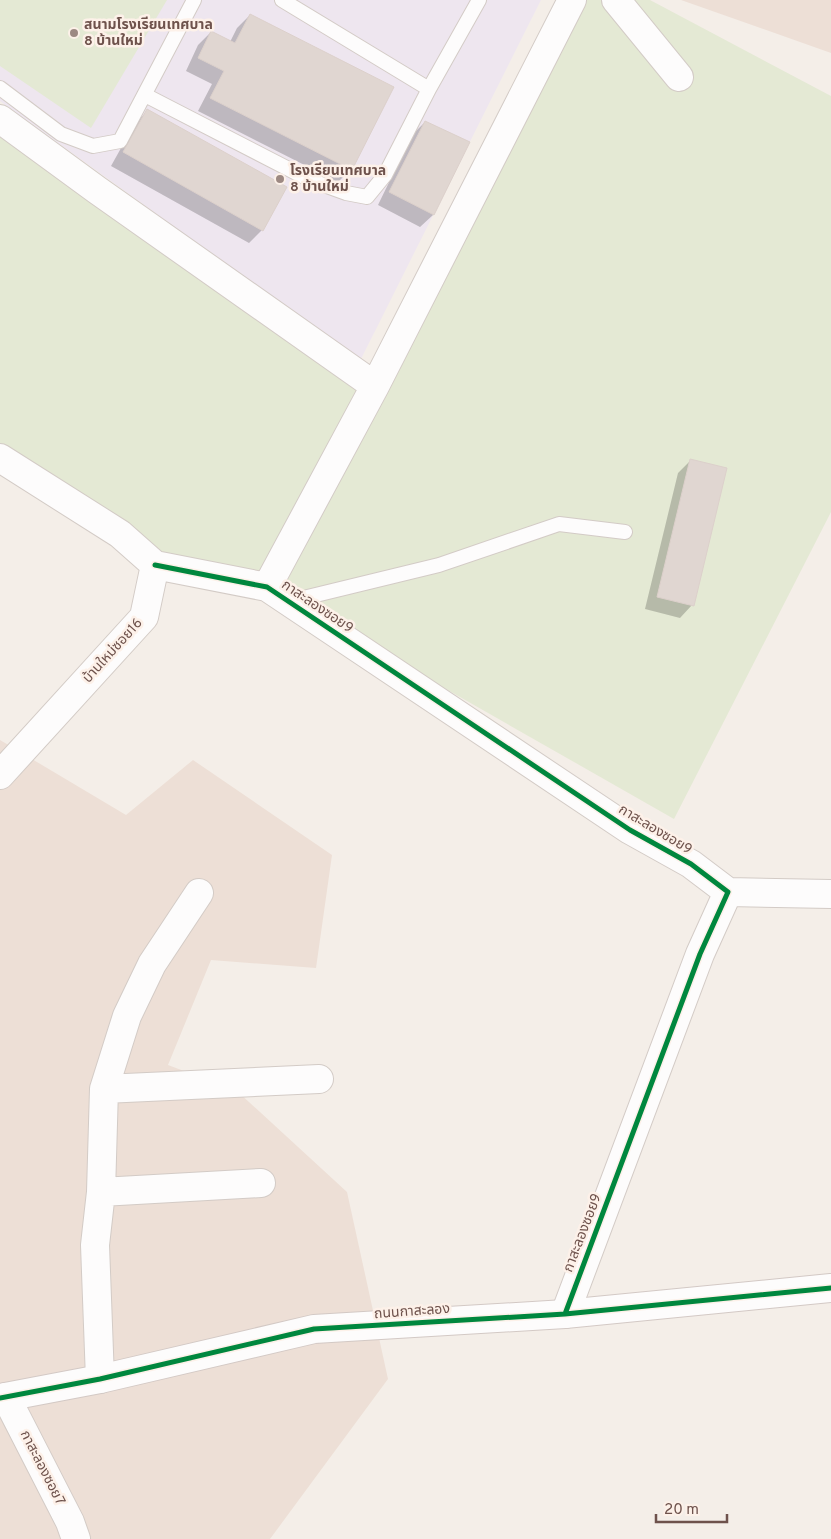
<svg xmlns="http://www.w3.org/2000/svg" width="831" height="1539" font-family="Overpass,'Noto Sans Thai',sans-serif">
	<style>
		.residential { fill: #eddfd6 }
		.education { fill: #eee6ef }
		.green { fill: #e4e9d4 }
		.shadow { fill: #0003 }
		.building { fill: #e0d6d1; stroke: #dcd0cb }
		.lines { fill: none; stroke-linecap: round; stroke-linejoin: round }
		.lane-casing { stroke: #d3cbc6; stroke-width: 16 }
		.street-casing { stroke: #d3cbc6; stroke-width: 30 }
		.secondary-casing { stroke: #d3c9c5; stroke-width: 30 }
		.lane { stroke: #fdfcfc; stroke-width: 14 }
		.street { stroke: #fdfcfc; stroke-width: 28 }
		.secondary { stroke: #fdfcfc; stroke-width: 28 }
		.cycleway-casing { stroke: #fdf1e9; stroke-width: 8 }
		.cycleway { stroke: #00873e; stroke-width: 5 }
		.poi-dot { fill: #9d8983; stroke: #fdf1e9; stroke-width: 2 }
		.labels { text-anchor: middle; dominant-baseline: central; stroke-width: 5; stroke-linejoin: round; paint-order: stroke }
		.poi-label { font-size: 14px; font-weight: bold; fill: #6e524c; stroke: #fdf1e9; text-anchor: start }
		.street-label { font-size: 14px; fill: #6e524c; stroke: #fdf1e9 }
	</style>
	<rect width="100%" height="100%" fill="#f4eee8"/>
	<path class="residential" d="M681,0H831V53Z
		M0,740L126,815L193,760L332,855L316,968L211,960L168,1065L237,1091L347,1192L388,1379L270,1539H0Z"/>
	<path class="education" d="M0,0H541L360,361L0,101Z"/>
	<path class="green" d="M0,0H167L91,128L0,66Z
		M572,0H650L831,96V512L674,819L267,587L155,565L0,458V117L372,384Z"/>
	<path class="shadow" d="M250,15L351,169L338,182L198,111L212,84L186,71L198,45L211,32L230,42L237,28Z
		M148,111L262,230L249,243L111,166L135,123Z
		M425,122L469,142L433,215L420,227L378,205L412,135Z
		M691,460L692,605L680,618L645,609L678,473Z"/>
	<path class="building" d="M250,14L394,87L352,170L210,98L224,71L198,58L211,31L235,43Z
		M147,109L287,187L263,231L123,152Z
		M425,121L470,142L434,215L389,192Z
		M690,459L727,468L694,606L657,597Z"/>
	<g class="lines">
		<defs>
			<path id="lane" d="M0,88L61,134L93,146L120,141L194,0
				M429,89L479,0
				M145,95L310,180L346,193L367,197L385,175L429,89L282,0
				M291,601L439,565L559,524L625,532"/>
			<path id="street" d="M616,0L679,77
				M0,119L97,190L375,386
				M0,458L120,534L155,565L144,617L0,775
				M155,565L267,587L630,830L691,864L728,892L700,954L565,1314
				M267,587L375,386L572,0
				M728,892L831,894
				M104,1089L319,1079
				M101,1192L261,1183
				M100,1379L95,1245L101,1192L104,1089L127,1016L152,964L199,893
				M6,1397L70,1522L76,1539"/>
			<path id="secondary" d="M0,1398L100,1379L314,1329L565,1314L831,1288"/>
		</defs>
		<use href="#lane" class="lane-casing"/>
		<use href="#street" class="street-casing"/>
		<use href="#secondary" class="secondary-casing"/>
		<use href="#lane" class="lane"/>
		<use href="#street" class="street"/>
		<use href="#secondary" class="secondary"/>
		<defs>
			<path id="cycleway" d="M155,565L267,587L630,830L691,864L728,892L700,954L565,1314
				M0,1398L100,1379L314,1329L565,1314L831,1288"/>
		</defs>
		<use href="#cycleway" class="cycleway-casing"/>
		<use href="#cycleway" class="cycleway"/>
	</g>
	<g class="poi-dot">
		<circle cx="74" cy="33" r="5"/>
		<circle cx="280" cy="179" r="5"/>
	</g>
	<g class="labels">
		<g class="poi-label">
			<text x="84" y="25">สนามโรงเรียนเทศบาล<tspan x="84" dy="16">8 บ้านใหม่</tspan></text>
			<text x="290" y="171">โรงเรียนเทศบาล<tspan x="290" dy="16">8 บ้านใหม่</tspan></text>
		</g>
		<g class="street-label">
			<text transform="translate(317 607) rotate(34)">กาสะลองซอย9</text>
			<text transform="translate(113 651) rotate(-48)">บ้านใหม่ซอย16</text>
			<text transform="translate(655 830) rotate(31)">กาสะลองซอย9</text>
			<text transform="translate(583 1233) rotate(-69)">กาสะลองซอย9</text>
			<text transform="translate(412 1312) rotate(-4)">ถนนกาสะลอง</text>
			<text transform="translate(42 1468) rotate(63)">กาสะลองซอย7</text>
		</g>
	</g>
	<path d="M656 1514v8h71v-8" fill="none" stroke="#6e524c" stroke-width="2.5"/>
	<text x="664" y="1514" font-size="15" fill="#6e524c" stroke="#fdf1e9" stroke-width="4" paint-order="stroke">20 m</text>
</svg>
